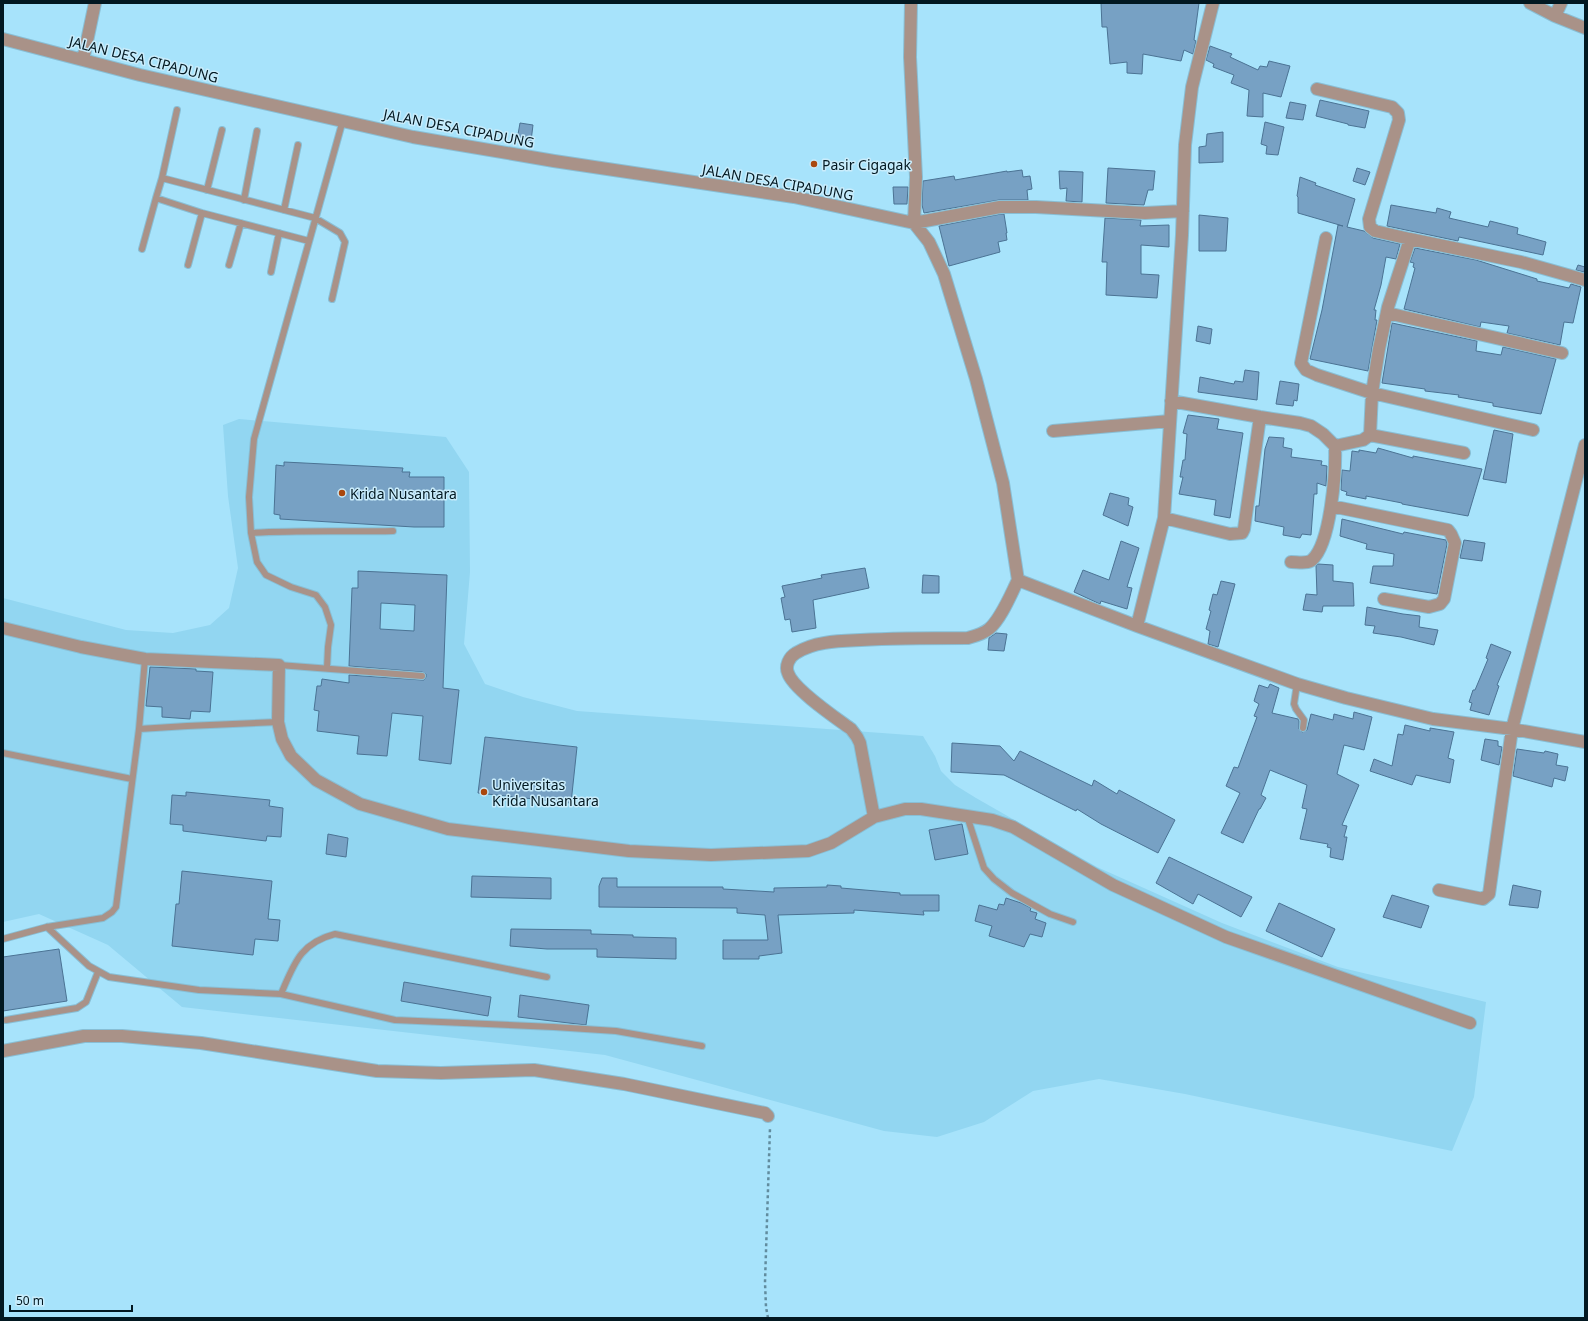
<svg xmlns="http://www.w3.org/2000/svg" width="1588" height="1321" font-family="'Noto Sans',sans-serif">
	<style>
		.built { fill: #92d6f1 }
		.building { fill: #77a1c4; stroke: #4b7394; fill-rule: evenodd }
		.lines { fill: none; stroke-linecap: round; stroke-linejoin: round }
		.lane-casing { stroke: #89bed4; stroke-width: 8 }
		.street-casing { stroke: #89bed4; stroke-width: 14 }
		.path { stroke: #618c9e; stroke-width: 2.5; stroke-dasharray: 3 3; stroke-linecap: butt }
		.lane { stroke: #a99288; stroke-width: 6 }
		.street { stroke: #a99288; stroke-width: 12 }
		.poi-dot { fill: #aa480e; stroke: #c9ecfb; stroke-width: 1.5 }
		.labels { text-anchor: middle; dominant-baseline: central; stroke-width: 3; stroke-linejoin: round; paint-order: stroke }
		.street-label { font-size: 14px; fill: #021821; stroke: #c9ecfb }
		.poi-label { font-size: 14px; fill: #021821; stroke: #c9ecfb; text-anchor: start }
	</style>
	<rect width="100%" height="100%" fill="#a7e3fb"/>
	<path class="built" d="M239,419L446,437L469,472L470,572L464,644L485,684L523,697L577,711L923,736L935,756L941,771L955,785L976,798L1097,867L1222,923L1338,967L1486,1002L1474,1097L1452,1151L1185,1094L1099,1079L1033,1091L984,1122L937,1137L884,1131L605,1055L182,1007L108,945L39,914L3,922V598L126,630L173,633L210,625L229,608L238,568L228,496L223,425Z"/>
	<path class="building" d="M1101,3H1199L1194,40L1196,41L1193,54L1184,50L1181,61L1143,54L1142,74L1127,73V62L1110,64L1107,27H1102Z
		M1210,46L1232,54L1230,57L1258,70L1260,66L1267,67L1269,61L1290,66L1281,97L1263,93V117L1247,116L1249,90L1231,83L1234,75L1213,67L1214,64L1206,60Z
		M1320,100L1369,111L1365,128L1348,125V124L1316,116Z
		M1290,102L1306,105L1303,120L1286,118Z
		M1265,122L1284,127L1278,155L1266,154L1267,146L1261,144Z
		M520,123L533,125L531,141L517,140Z
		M1223,132V162L1199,163V147L1206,146L1207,134Z
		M1108,168L1155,171L1153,190H1148L1144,205L1106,203Z
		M1357,168L1370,172L1365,185L1353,181Z
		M1022,170L1023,177L1030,176L1032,189L1027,190L1028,200H999L924,213L922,205L923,181L954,176L955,180L1007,171V172Z
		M1059,171L1083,172L1082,202L1066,201L1067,188L1060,189Z
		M1300,177L1316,183L1315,185L1355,199L1347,227L1364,231L1373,238L1400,244L1396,259L1386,257L1381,285L1374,310H1376L1375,320H1377L1368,371L1310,359L1322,310L1338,225L1343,226L1298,213V197L1297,196Z
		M893,187H908L907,204H894Z
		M1391,205L1436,213L1437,208L1451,212L1449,218L1488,227L1490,221L1518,228L1517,234L1546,242L1543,255L1459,237L1458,241L1387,226Z
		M1001,214H1004L1007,233H1006L1007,240L998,242L1000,252L949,266L939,226Z
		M1199,215L1228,218L1226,251H1199Z
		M1105,218L1141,220L1140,226L1169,225V247L1141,245V274L1159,275L1157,298L1106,295L1107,262H1102Z
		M1415,248L1476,260L1537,279V281L1569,288L1571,284L1581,287L1573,323L1564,322L1560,345L1507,333L1509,326L1481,322L1480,327L1404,309L1415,268L1413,267L1414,263L1410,262Z
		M1578,265L1585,267L1584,272L1576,270Z
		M1392,323L1477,341L1476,351L1501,355L1503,347L1556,359L1541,414L1493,406V403L1458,397L1459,395L1425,391V389L1382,383Z
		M1198,326L1212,329L1210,344L1196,341Z
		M1245,370L1259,372L1257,400L1198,392L1200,377L1234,384L1235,381L1243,382Z
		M1280,381L1299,384L1297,401L1294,400L1293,406L1276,404Z
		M1188,415L1219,419L1217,429L1243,433L1230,518L1214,515L1216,500L1179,494L1183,477H1180L1183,460H1185L1187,434L1183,433Z
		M1494,430L1513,434L1506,483L1483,479Z
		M1269,437L1284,438L1283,447L1292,449L1291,457L1322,461L1321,465L1327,466L1326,486L1317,483V494H1314L1311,535L1302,534L1300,538L1283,535L1284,527L1255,521L1256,506H1259L1265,449Z
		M1378,448L1413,458V456L1482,469L1468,516L1402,504V503L1366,496V499L1346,495L1347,492L1341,490L1342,470L1350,471L1352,451L1359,452V450L1376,453Z
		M284,462L403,468L402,472H410L409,477H444V527H414L280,519V515L274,514L276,465L284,466Z
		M1110,493L1129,498L1128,505L1133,507L1128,526L1103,515Z
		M1342,519L1403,534L1404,532L1446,540L1447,544L1437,594L1370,583L1373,566H1393L1394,554L1366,549L1367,544L1340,536Z
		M1464,540L1485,543L1482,561L1460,558Z
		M1121,541L1139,548L1127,587L1132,588L1127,609L1101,601L1100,604L1074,592L1083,570L1109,580Z
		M1318,564L1333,565V581L1353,583L1354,606H1323L1322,612L1303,610L1306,594L1317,595L1316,566Z
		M865,568L869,588L813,600L816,628L792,632L790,619L785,620L781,598L785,597L782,586L822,578L821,575Z
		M358,571L447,575L443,688L459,690L451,764L419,760L423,716L392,713L387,756L357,754L359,736L317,731L319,711L314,710L317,686H321L322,679L349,683V675L422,680H424L426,677V674L422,672L349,666L352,588H358ZM381,603L415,605L414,631L380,629Z
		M923,575L939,576V593H922Z
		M1221,581L1235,584L1218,647L1208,644L1210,631L1206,629L1211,611L1209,610L1213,594L1217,595Z
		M1367,607L1403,614L1420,616L1419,627L1438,630L1434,645L1401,637L1373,633L1375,626L1365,625Z
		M996,633L1007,634L1004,651L988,650L989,638Z
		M1491,644L1511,652L1497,685L1499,686L1489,715L1470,710L1472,703L1469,702L1473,690H1475L1488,659L1486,658Z
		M150,667L196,669V671L213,672L210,712L191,711L190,719L162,717V707L146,706Z
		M1270,684L1279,688L1272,713L1298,719L1299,721V729L1302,732L1307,730L1311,714L1333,720L1334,714L1353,719L1354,712L1372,717L1364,750L1344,745L1337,774L1359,785L1342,825L1347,826L1344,837H1347L1343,860L1330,857L1331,848L1327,847L1328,844L1300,839L1307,809L1302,808L1307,785L1270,770L1261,795L1266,798L1260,809H1259L1243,843L1221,833L1240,793L1226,786L1234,767L1238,768L1257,717L1254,716L1259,704L1254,701L1259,685L1268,688Z
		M1405,725L1430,731V728L1454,732L1448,758L1454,760L1450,783L1416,775L1412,785L1370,771L1374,759L1392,766L1398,734L1403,735Z
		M485,737L577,747L571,803L478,793Z
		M1485,739L1498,741V746L1502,747L1499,765L1481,760Z
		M952,743L1000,746L1014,761L1020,751L1092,786L1094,780L1117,794L1119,790L1175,820L1158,853L1101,824L1077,809L1076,811L1004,775L951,772Z
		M1517,749L1544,753L1545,751L1558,754L1556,765L1568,767L1565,781L1554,778L1552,787L1513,776Z
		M186,792L270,800L269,806L283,808L281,837L267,836L266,841L183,831V825L170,824L172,795L186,796Z
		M962,824L968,854L935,860L929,830Z
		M328,834L348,838L346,857L326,854Z
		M1169,857L1252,897L1241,917L1198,894L1193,904L1156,883Z
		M182,871L272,881L268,919L280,920L278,941L255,939L253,955L172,946L176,904H179Z
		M472,876L551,878V899L471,897Z
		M602,878H617V887H723V889L774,892V888L827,887V885L841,886V888L900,893V895H939V911H923L924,915L854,910V913L778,915L782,953L759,956V959H723V940H768L765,915L737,913V908L599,907V886Z
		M1513,885L1541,891L1538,908L1509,905Z
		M1392,895L1429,906L1421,928L1383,917Z
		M1006,898L1021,903L1031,908L1030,911L1037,913L1035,919L1046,923L1042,937L1030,934L1024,947L989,936L992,926L975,921L979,905L997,910L999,904L1004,905Z
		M1279,903L1335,929L1322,957L1266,931Z
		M511,929L591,930V934L633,935V937L676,938V959L597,957V949H547L510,946Z
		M59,949L67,1001L3,1011V957Z
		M404,982L491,997L488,1016L401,1001Z
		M520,995L589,1005L586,1025L518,1017Z"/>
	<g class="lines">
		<defs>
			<path id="lane" d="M162,178L177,110
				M207,190L222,130
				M244,200L257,131
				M284,210L298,145
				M309,241L202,213L156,198L162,178L315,218L340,233L345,242L332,299
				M142,249L156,198
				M188,265L202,213
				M229,265L241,223
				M271,272L279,233
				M251,533L249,497L254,439L343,120
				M279,665L422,676
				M327,668L328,647L331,625L325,607L316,595L291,587L266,575L257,562L251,533C298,530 346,532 393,531
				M1297,684L1294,704L1296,709L1304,720L1303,728
				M139,729L187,726L278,722
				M3,753L132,779
				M967,816L984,868L994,879L1012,893L1050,914L1073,922
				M47,927L89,966L109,977L199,990L281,994L395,1020L554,1027L616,1031L702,1046
				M3,939L47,927L103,918L112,912L116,907L139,729L145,659
				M281,994C294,964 300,943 335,934L547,977
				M6,1020L77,1008L86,1002L98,972"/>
			<path id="street" d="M911,3L910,57L916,177L914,223L929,242L944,274L976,379L1003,483L1018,580L1137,626L1297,684L1346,698L1433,719L1512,729L1585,742
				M1530,3L1555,16
				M1561,3L1555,16L1585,28
				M3,39L140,75L413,137L554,161L794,197L914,223L1000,207H1036L1145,213L1183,211
				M83,60L95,3
				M1317,89L1392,107L1398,113L1399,120L1369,219L1370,227L1375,231L1410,239L1388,307L1379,349L1372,393L1370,435L1363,440L1335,446
				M1326,238L1301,363L1306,370L1317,375L1372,393L1533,430
				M1410,239L1521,262L1585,280
				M1387,313L1562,353
				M1171,401L1260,417L1300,423L1311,426L1323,434L1335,446C1336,471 1331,543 1312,560C1307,564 1298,562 1291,562
				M1053,431L1170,421
				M1370,435L1464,453
				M1331,506L1448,530L1451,534L1455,543L1444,599L1440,604L1429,607L1384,599
				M1164,518L1230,534L1242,533L1244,529L1260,417
				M1018,580C1011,594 1001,619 989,629C983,634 975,636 968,638C932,638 897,638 861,640C840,641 815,641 796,653C789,657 785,666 788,673C793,689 836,718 851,729L857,737L860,743L874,817L905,809H921L992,820L1013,827L1113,885L1226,937L1470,1023
				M1137,626L1164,518L1182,235L1185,145L1192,87L1213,3
				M3,628L81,647L145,659L279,665L278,722L282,739L291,756L316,780L360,804L448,829L629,851L711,855L808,851L831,843L874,817
				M1439,890L1483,899L1489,894L1512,729L1585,445
				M3,1051L84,1036H122L201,1043L377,1071L441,1073L534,1070L624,1084L765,1113L768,1116"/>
		</defs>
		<use href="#lane" class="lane-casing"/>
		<use href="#street" class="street-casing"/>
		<path class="path" d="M768,1318L766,1307L765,1282L770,1128"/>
		<use href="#lane" class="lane"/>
		<use href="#street" class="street"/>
	</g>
	<g class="poi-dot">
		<circle cx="814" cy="164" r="4"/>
		<circle cx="342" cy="493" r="4"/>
		<circle cx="484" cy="792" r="4"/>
	</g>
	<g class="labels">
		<g class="street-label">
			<text transform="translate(144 59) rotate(14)">JALAN DESA CIPADUNG</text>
			<text transform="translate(459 128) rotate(11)">JALAN DESA CIPADUNG</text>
			<text transform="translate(778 182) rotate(10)">JALAN DESA CIPADUNG</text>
		</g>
		<g class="poi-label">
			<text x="822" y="164">Pasir Cigagak</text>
			<text x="350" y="493">Krida Nusantara</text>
			<text x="492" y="784">Universitas<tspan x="492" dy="16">Krida Nusantara</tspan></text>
		</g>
	</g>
	<rect width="1588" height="1321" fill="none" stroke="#021821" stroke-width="8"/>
	<path d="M10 1305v6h122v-6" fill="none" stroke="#021821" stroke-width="2"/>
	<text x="16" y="1305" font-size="12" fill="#021821" stroke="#c9ecfb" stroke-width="3" paint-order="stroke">50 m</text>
</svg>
